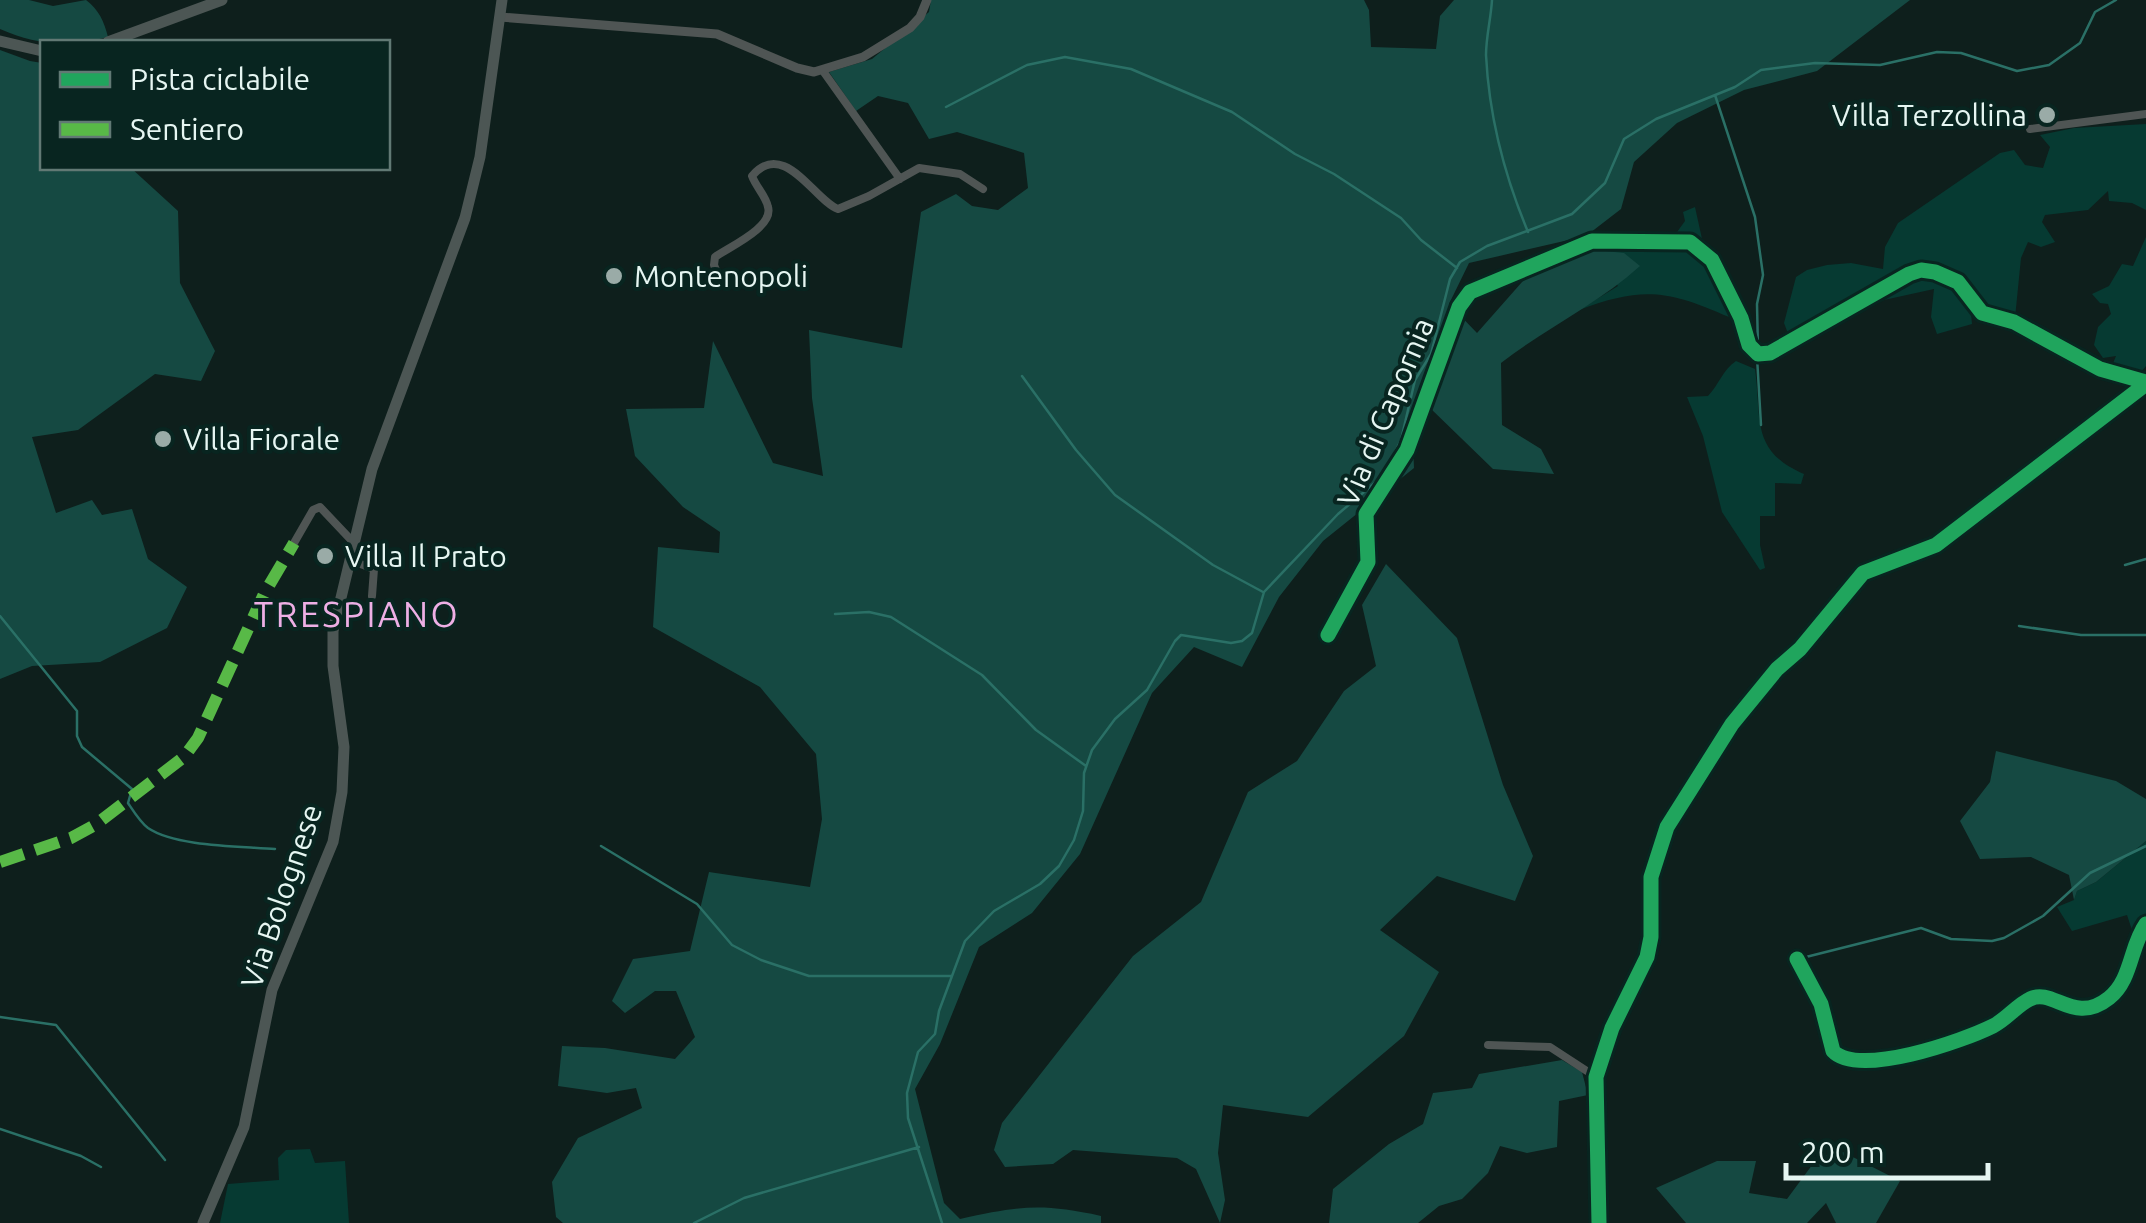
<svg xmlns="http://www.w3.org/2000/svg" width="2146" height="1223" font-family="Ubuntu,sans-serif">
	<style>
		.green { fill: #063a32 }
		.forest { fill: #154942 }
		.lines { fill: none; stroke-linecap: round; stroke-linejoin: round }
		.stream { stroke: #2a7066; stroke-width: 2.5 }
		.minor { stroke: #4f5554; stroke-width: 8 }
		.tertiary { stroke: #4f5554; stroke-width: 9 }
		.primary { stroke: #4c5654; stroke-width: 11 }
		.quiet { stroke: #58b947; stroke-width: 12; stroke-dasharray: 25 12; stroke-linecap: butt }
		.cycleway-casing { stroke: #082520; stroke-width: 21 }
		.cycleway { stroke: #20a55d; stroke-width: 15 }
		.poi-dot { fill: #9aaba7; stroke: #082520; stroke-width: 4 }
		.labels { text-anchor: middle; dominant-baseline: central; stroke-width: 8; stroke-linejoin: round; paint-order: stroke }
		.poi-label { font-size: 30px; fill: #e6f6f2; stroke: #082520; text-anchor: start }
		.street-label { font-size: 30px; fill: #e6f6f2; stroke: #082520 }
		.quarter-label { font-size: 35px; letter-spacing: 2.5px; fill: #edafe5; stroke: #082520 }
	</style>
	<rect width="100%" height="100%" fill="#0e1f1c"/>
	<path class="green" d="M2146,124V210L2132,203L2109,201L2108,191L2088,210L2045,215L2042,222L2055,242L2041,247L2028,242L2021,258L2015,318L1971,313L1972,324L1937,334L1931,317L1934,289L1884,300L1792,344L1784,323L1796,277L1807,270L1827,265L1851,263L1883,269L1885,247L1898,223L2000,153L2014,150L2025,165L2043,168L2050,147L2040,135L2074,128Z
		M1695,207L1708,266L1729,317C1668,290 1642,286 1579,310L1618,286L1596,250L1560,259L1594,245L1667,246L1685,221L1683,212Z
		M2146,237V366L2132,383L2108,375L2116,356L2103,358L2094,345L2098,327L2111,314L2108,304L2100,303L2092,294L2109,286L2122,264L2133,266Z
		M1736,361L1755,369C1762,419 1750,451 1804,474L1801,484L1775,483V516H1760V545L1765,568L1760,570L1722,512L1703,436L1687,397L1708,396C1720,383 1722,371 1736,361Z
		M2146,841V917L2134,936L2127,915L2072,931L2057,907L2074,900L2077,891L2096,882Z
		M310,1149L315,1163L345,1161L349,1223H220L228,1184L279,1180L278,1158L286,1150Z"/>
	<path class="forest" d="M0,0H29L53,6L86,0C99,10 104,21 108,37C68,47 36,45 0,29Z
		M931,0H1364L1369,10L1371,47L1436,49L1440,16L1454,0H1910L1817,71L1744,90L1677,123L1634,162L1621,209L1586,236L1469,263L1449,304L1477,333L1537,265L1596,250L1624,253L1640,266C1598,304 1546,328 1501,363L1502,425L1541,449L1554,474L1493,469L1429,407L1412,421L1414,468L1323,541L1279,597L1242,667L1194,647L1152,693L1080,854L1032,913L979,947L940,1044L915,1089L944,1203L960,1219C1020,1206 1041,1203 1101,1216V1223H563L556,1217L552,1182L578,1138L642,1108L636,1088L607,1093L558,1086L562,1046L605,1048L675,1059L695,1037L676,991H655L625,1013L612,1001L633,959L690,951L709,872L810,887L822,819L816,754L760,687L653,627L658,547L719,553L720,532L683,507L635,456L626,409L704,408L713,341L773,463L823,476L812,398L809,330L902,348L921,212L956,194L972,206L998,210L1028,188L1024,153L957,132L929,139L908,103L878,96L856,111L829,72L872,59L929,12Z
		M0,50L30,61L42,63V168H131L178,211L180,283L215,351L201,381L155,374L78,430L32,437L56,513L92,500L102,515L132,509L148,559L187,587L167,628L100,662L32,666L0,679Z
		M1386,564L1457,638L1503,785L1533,856L1515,901L1437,876L1380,930L1439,972L1404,1036L1308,1117L1223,1105L1218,1153L1225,1200L1220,1223L1196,1169L1177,1158L1073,1150L1053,1164L1005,1167L994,1150L1002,1123L1133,956L1201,902L1248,792L1297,761L1344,691L1376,666L1362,605Z
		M1996,751L2116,781L2146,799V841L2096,882L2077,891L2074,900L2069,875L2031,857L1980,859L1960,821L1990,782Z
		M1562,1060L1582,1072L1588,1095L1559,1101L1557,1147L1527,1153L1500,1146L1488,1173L1462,1199L1439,1206L1418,1223H1329L1333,1189L1389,1144L1423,1124L1433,1093L1472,1088L1479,1074Z
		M1843,1152L1900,1181L1876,1223H1836L1826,1203L1807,1223H1686L1656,1188L1717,1161H1756L1749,1193L1787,1199L1818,1157Z"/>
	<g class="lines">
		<path class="stream" d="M1492,0C1491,18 1486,37 1486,55C1489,115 1505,177 1528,232
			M1715,95L1755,217L1763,275L1757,304L1758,349
			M946,107L1027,65L1065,57L1131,69L1232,112L1295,154L1334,174L1401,218L1421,240L1457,268
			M1757,357L1761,425
			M1022,376L1076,450L1115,495L1213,565L1263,592
			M2125,565L2146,559
			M835,614L869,612L891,617L982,675L1036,730L1086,766
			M0,616L77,711V736L82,747L132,789L128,803C134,812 140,822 148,828C176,847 241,846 275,849
			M2019,626L2081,635H2146
			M601,846L697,904L732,945L761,960L809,976H952
			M1802,958L1921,928L1951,939L1992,941L2004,938L2043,916L2090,873L2146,846
			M0,1017L56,1025L165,1160
			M0,1129L81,1156L101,1167
			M694,1223L744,1198L919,1147
			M942,1223L908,1118L907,1093L918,1052L935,1034L939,1011L965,941L994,911L1040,884L1059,866L1074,840L1083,811L1084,773L1092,750L1115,719L1147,690L1175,641L1181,635L1231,643L1242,641L1252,633L1264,592L1338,514L1383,476L1401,440L1415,380L1431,354L1450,279L1460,262L1487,246L1572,214L1605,183L1624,139L1656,119L1735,87L1761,70L1815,63L1880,65L1937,52L1961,53L2017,71L2049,65L2080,43L2095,12L2116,0"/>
		<path class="minor" d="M823,71L900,179
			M2030,129L2146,114
			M720,280L714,265L715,257C729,247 774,227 768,207C766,196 756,187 752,176C784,138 815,201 838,209L869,196L919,168L960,174L983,189
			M294,543L313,510L320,507L354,543
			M350,560L374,569L372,596
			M1328,635L1368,562L1366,514L1407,450L1459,307L1470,292L1592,241L1690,242L1712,260L1741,318L1749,345L1758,354L1770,353L1909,274L1921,270L1935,272L1958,282L1982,313L2014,322L2100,369L2146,382
			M1797,959L1821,1004L1833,1051C1858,1078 1963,1041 1993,1026C2007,1019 2017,1005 2030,999C2053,987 2074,1026 2109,998C2132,980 2130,946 2146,924
			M1488,1045L1550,1047L1596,1077
			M1599,1223L1596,1077L1612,1028L1647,957L1651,937V877L1667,827L1732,724L1777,669L1800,649L1863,573L1936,545L2146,384"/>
		<path class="tertiary" d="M500,17L717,34L797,68L814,72L863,57L910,28L920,17L927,0"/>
		<path class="primary" d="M0,41L42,51
			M108,42L222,0
			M203,1223L244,1127L272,990L333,842L342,792L344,747L333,666V631L372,469L465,218L480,157L502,0"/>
		<path class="quiet" d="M0,862L71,838L95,825L184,757L198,738L264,594L294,543"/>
		<defs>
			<path id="cycleway" d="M1328,635L1368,562L1366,514L1407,450L1459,307L1470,292L1592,241L1690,242L1712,260L1741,318L1749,345L1758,354L1770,353L1909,274L1921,270L1935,272L1958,282L1982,313L2014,322L2100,369L2146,382
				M1797,959L1821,1004L1833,1051C1858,1078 1963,1041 1993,1026C2007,1019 2017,1005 2030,999C2053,987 2074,1026 2109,998C2132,980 2130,946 2146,924
				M1599,1223L1596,1077L1612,1028L1647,957L1651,937V877L1667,827L1732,724L1777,669L1800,649L1863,573L1936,545L2146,384"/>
		</defs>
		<use href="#cycleway" class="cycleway-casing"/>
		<use href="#cycleway" class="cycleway"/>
	</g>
	<g class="poi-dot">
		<circle cx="2047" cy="115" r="10"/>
		<circle cx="614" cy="276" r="10"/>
		<circle cx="163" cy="439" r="10"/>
		<circle cx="325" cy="556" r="10"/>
	</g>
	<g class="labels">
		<g class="poi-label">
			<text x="2027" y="115" text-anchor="end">Villa Terzollina</text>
			<text x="634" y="276">Montenopoli</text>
			<text x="183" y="439">Villa Fiorale</text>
			<text x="345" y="556">Villa Il Prato</text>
		</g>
		<g class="street-label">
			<text transform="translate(1385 412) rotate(-67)">Via di Capornia</text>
			<text transform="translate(281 896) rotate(-71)">Via Bolognese</text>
		</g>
		<g class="quarter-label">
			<text x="357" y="614">TRESPIANO</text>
		</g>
	</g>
	<rect x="40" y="40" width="350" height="130" fill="#082520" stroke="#617974" stroke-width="2.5"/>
	<rect x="60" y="72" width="50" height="15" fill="#20a55d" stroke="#617974" stroke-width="2.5"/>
	<text x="130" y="90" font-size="30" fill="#e6f6f2">Pista ciclabile</text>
	<rect x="60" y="122" width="50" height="15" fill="#58b947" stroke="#617974" stroke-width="2.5"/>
	<text x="130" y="140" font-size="30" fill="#e6f6f2">Sentiero</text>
	<path d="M1786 1163v15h202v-15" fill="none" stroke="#e6f6f2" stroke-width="5"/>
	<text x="1801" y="1163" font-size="30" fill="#e6f6f2" stroke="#082520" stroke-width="8" paint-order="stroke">200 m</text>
</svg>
